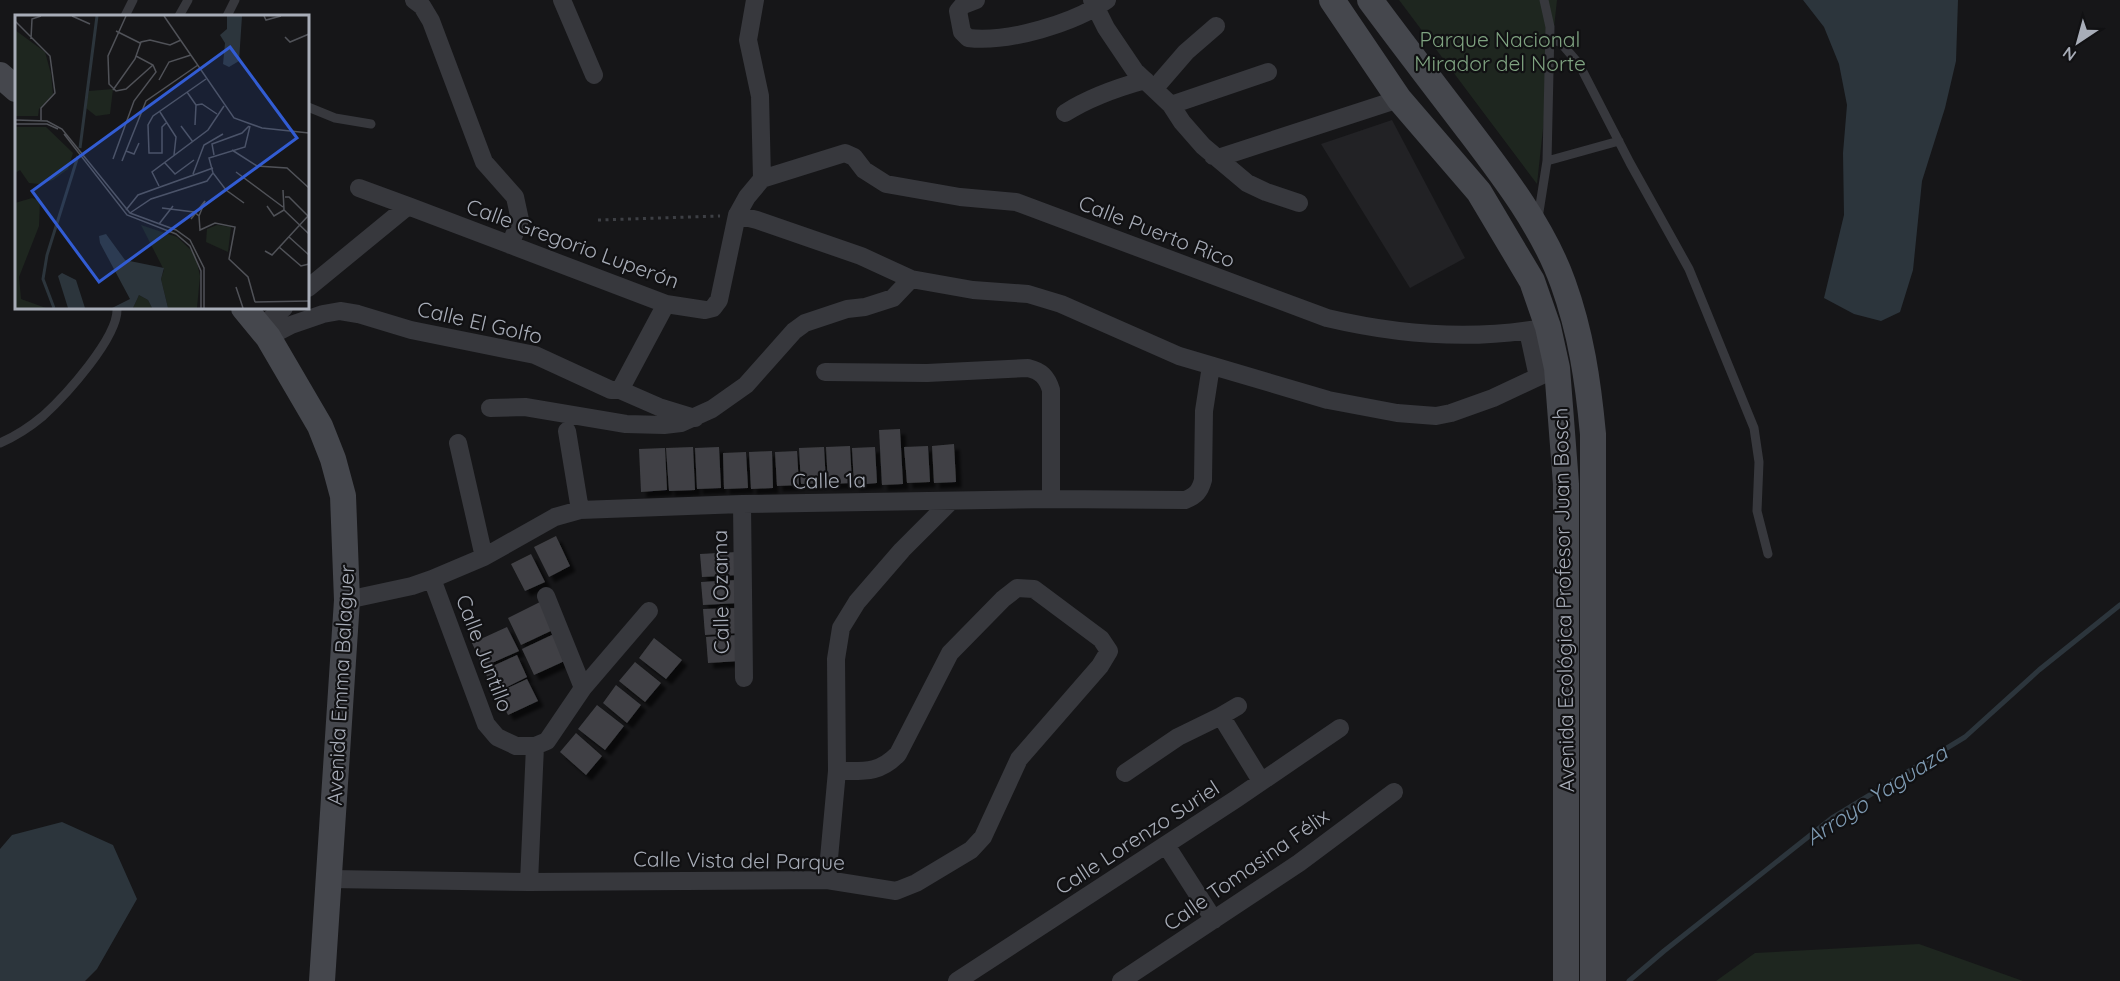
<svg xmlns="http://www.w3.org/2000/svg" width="2120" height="981" font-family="Quicksand,sans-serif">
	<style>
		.built { fill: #222225 }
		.green { fill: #1e261f }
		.water { fill: #2c353c }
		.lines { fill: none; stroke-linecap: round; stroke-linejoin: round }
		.stream { stroke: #2c353c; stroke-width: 5 }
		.building { fill: #404145; filter: url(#shadow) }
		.path { stroke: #3d3f44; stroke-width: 3; stroke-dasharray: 3 4.5; stroke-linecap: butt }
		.lane { stroke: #37383d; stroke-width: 9 }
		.street { stroke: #37383d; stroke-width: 18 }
		.secondary { stroke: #45474d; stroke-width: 26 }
		.labels { text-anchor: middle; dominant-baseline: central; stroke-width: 4.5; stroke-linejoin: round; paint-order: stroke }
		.park-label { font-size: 21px; fill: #7fa381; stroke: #111113 }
		.street-label { font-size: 21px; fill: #a8adb8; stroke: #111113 }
		.water-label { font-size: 22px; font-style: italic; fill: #7f9bb3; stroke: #111113 }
		.inset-river { fill: none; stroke: #2c353c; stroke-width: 3 }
		.inset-road { fill: none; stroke: #505258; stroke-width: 1.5 }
		.view { fill: #325cd3; fill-opacity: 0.15; stroke: #325cd3; stroke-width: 3 }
		.inset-edge { fill: none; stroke: #a8adb8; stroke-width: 3 }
	</style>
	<defs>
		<filter id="shadow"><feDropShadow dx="5.5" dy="5.5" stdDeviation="1.5" flood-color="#0009"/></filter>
	</defs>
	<rect width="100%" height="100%" fill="#161618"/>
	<path class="built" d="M1392,120L1465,258L1410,288L1321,144Z"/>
	<path class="green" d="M1399,0H1557L1537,184Z
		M1919,944L2023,981H1716L1755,953Z"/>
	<path class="water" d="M1803,0H1958L1956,61L1945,108L1922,181L1913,270L1900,312L1881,321L1854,314L1824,298L1844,215L1843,153L1847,105L1839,64L1824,27Z
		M62,822L113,845L137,899L97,969L85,981H0V849L12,835Z"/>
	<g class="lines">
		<path class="stream" d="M1629,981L1664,951L1832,818L1965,737L2039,670L2120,605"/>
	</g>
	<path class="building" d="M900,429L903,484L882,485L879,430Z
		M954,444L956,482L934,483L932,446Z
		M850,446L852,483L828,484L826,447Z
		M928,446L930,482L907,483L904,447Z
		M693,447L695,490L669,491L666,448Z
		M719,447L721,488L697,489L695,448Z
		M824,447L826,483L801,484L799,448Z
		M875,447L877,483L854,485L852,448Z
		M665,448L667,490L641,492L639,449Z
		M772,451L773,488L751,489L749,452Z
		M797,451L799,485L777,486L775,452Z
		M746,452L748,488L724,489L723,453Z
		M556,536L570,566L549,577L534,547Z
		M737,552L739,575L702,577L700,554Z
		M531,554L545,582L525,591L511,564Z
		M737,580L739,603L703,605L701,582Z
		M542,601L555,629L521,645L508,618Z
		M738,608L739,633L705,635L703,609Z
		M507,627L519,651L483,667L472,643Z
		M556,633L569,659L534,675L522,649Z
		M739,635L740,661L708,663L706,637Z
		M654,638L682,660L666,679L639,658Z
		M517,655L527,677L495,693L484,670Z
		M635,662L661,683L645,702L619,681Z
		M527,679L538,701L508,715L497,693Z
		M616,685L641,705L627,723L603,703Z
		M597,705L624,726L605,750L578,729Z
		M576,733L602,756L586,775L560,752Z"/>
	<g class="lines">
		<path class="path" d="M598,220L720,216"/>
		<path class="lane" d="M125,16L133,0
			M179,16L188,0
			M227,16L235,0
			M1550,38L1561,43L1579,64L1630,163L1689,269L1754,428L1759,462L1757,511L1768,554
			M308,107L335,118L371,124
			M1547,161L1619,141
			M1538,218L1547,161L1550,27L1544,0
			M0,443C14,437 31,426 43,416C65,396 119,337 117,308"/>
		<path class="street" d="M414,0L422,6L431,21L484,162L515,197L520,220L510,245
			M562,0L594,75
			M755,0L748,40L760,96L762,179
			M976,0L963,5L958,11L962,32L968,38C1008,43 1075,23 1107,0
			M1092,0L1106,28L1135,71L1171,105L1182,122L1203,146L1247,183L1266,192L1299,203
			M1154,89L1186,52L1216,26
			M1171,105L1268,72
			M1065,113C1090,97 1116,88 1145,80
			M1213,156L1221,157L1399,99
			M762,179L845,153L854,157L864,170L886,184L960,197L1016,202L1327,318C1399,335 1475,341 1548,327
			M359,188L408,206
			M737,215L757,220L861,256L911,279L973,290L1028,294L1061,304L1179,356L1328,400L1397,413L1436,416L1451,413L1493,398L1557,368
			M308,288L408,206L666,304L705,310L713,308L719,300L737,215L747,197L762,179
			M260,327L284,308
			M1528,331L1538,377
			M268,337L291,325L323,314L340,311L358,314L411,330L535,355L611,390H620L666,304
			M825,372L927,373L1028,368C1041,371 1047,377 1051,390V499
			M620,390L659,407L695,418
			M490,408L525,407L626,424L664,425L681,423L712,409L746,385L794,331L805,323L847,309L865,307L893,298L911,279
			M567,431L580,510
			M458,443L484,557
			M742,504L744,678
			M432,579L486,724L497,737L516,746H535L547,741L583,688L649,611
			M546,596L583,688
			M347,600L412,586L432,579L484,557L555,517L580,510L742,504L1051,499L1185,500C1196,496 1200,491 1203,480L1204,411L1211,366
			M1221,716L1238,706
			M1125,773L1178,737L1221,716L1261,781
			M1166,845L1214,920
			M330,879L529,882L827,880L896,891L916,883L971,850L983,837L1019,759L1100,666L1109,651L1101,639L1034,589L1017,588L1003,599L950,653L898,754C879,774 863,771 837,771
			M827,880L837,771L836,659L841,628L857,602L902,550L951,501
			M529,882L535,746
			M957,981L1236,799L1340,728
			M1121,981L1299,863L1394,792"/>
		<path class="secondary" d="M1332,0L1399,99L1479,192L1532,281L1548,327L1557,368L1566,484V981
			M1370,0C1402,43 1434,85 1467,128C1502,174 1543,227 1563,283C1581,333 1588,381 1593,434V981
			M0,75L16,89
			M244,308L268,337L320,426L333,459L343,496L347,600L322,981"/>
	</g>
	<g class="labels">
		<g class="park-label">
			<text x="1500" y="39">Parque Nacional<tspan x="1500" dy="24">Mirador del Norte</tspan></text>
		</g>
		<g class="street-label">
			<text transform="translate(1157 231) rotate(21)">Calle Puerto Rico</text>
			<text transform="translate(573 243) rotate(20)">Calle Gregorio Luperón</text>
			<text transform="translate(480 322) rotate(13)">Calle El Golfo</text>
			<text transform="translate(829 480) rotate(-1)">Calle 1a</text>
			<text transform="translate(720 592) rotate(-91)">Calle Ozama</text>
			<text transform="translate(1563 600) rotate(-91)">Avenida Ecológica Profesor Juan Bosch</text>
			<text transform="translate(485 653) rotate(69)">Calle Juntillo</text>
			<text transform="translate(340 685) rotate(-87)">Avenida Emma Balaguer</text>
			<text transform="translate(1137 837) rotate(-33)">Calle Lorenzo Suriel</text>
			<text transform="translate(739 860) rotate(1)">Calle Vista del Parque</text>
			<text transform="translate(1246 869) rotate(-35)">Calle Tomasina Félix</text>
		</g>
		<g class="water-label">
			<text transform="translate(1876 795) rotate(-33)">Arroyo Yaguaza</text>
		</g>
	</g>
	<g transform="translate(15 15)">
		<rect width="294" height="294" fill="#161618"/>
		<path d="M0,15L30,37L36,59L38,79L24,94L23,101H0ZM98,74L95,99L81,101L71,93L74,76ZM0,112H31L58,138L53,154L38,165L25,169L14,168L5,155L0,158ZM17,183L25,186L24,211L4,262L6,284L31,293H0V188ZM126,210L162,222L180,239L185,261L182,293H153L146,264L149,255ZM202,210L216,212L213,237L191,227L192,214ZM124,280L133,285L137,293H118Z" fill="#1e261f"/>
		<path d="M212,1H227L224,46L214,52L208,49L210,28L205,20L212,14ZM91,219L110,245L149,253L146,264L153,293H137L133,285L124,280L118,293H97L115,284L85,228L84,221ZM47,258L61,265L70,293H53L43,261Z" fill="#2c353c"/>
		<path class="inset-river" d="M65,133L82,1M39,293L28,264L32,240L63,141"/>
		<path class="inset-road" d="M57,1L75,9M111,1L93,41L94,69L101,76L111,74L138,50M149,1L219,103L247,113L294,118M249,1L251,5L266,1M0,6L35,41L40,78L26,93V105M101,16L125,28M270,22L275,27L294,19M16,24L17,4L26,1M144,65L154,47L176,40M98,75L120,44L126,27L135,25L155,30L166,25M172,77L181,90L180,110M181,90L187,89L202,99M145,97L161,122L159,140M0,105L32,106L47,114L115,198L161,215L175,225L189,253V293M151,108L147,112V138H134L133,110L138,101L191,64M0,109H32L43,114M166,111L178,127M49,119L112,200L161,219L175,231L186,256V293M217,135L242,151L272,153L294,173M111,136L119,139L124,128M199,140L197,129L227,118L234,111M98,144L119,86L141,57L138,50L121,41M107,146L131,86L183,50M150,148L160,159L179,145M221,157L268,192M178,159L189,130L208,119M144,171L137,157L193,115L209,91M268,175L269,195L294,219M270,182H274L293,201M229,188L211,175L198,158L194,143L230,132L235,111M252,191L259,201L269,195M147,193L179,197L184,201L185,215L200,208L220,212L214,244L233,262L240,287M111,195L123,180L198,153M115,198L136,184L192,166L198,158M176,204L190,186L184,201M144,209L158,191M274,222L294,240M264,232L286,251L294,249M250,236L257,240L293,201M221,272L228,293M240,287L294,286"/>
		<path class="view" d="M215,32L282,123L84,267L17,176Z"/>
		<rect width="294" height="294" class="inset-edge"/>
	</g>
	<g transform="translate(2078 42) rotate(216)" stroke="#111113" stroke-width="4.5" paint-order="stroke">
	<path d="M0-4.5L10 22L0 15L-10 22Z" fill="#a8adb8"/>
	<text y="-9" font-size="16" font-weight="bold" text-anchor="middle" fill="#a8adb8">N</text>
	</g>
</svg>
